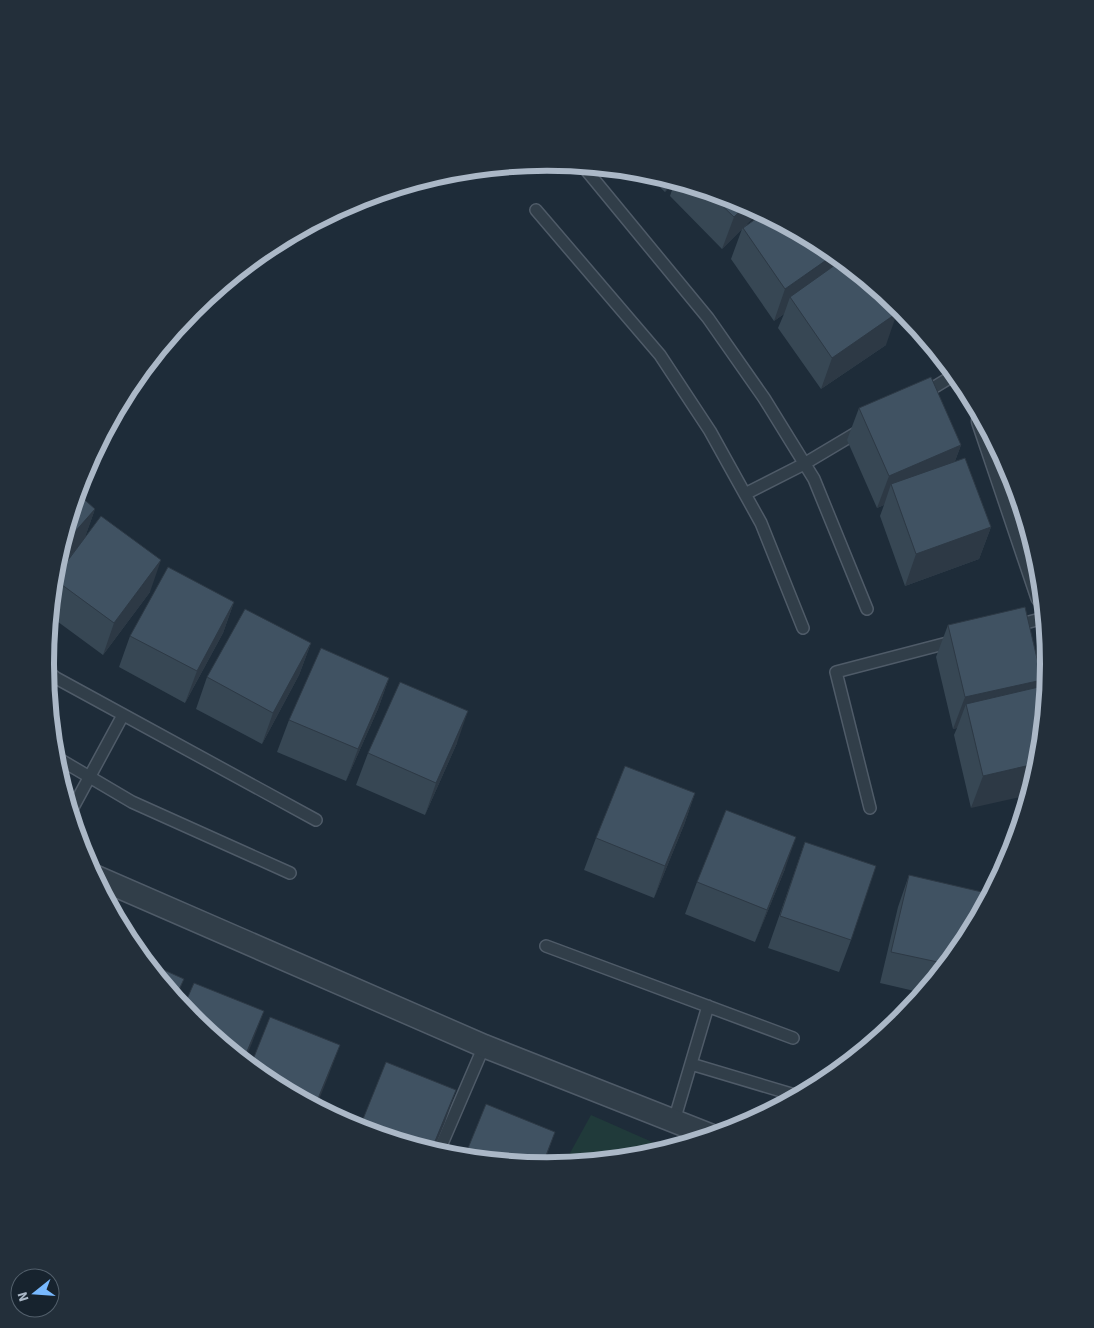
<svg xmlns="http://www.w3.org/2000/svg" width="1094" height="1328" font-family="'Source Sans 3',sans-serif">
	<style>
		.green { fill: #203a3a }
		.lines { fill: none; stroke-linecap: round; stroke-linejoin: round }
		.service-casing { stroke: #4f5b68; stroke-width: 14 }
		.minor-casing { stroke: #4f5b68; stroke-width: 25 }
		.service { stroke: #313e49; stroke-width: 11 }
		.minor { stroke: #313e49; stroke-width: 22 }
		.wall { fill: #374754 }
		.shaded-wall { fill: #2d3945 }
		.building { fill: #405262; stroke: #2d3945 }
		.rim { fill: none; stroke: #abb8c7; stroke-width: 6 }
	</style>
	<rect width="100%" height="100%" fill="#1e2c39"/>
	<path class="green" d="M591,1115L668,1149L645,1156L564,1164Z"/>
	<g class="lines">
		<defs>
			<path id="service" d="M587,171L708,318L764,398L814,479L867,609
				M536,210L660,355L710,431L761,523L803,628
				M923,394L956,374
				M745,494L804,464L861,430
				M1014,626L1044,618
				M46,670L56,678L316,820
				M54,756L132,802L290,873
				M870,808L836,672L955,641
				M70,813L123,715
				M546,946L793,1038
				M691,1064L798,1096
				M674,1121L708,1006
				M438,1153L484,1046"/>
			<path id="minor" d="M983,421L1042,596
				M94,876L484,1046L712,1136"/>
		</defs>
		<use href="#service" class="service-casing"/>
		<use href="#minor" class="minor-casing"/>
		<use href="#service" class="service"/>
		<use href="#minor" class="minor"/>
	</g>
	<path class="wall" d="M643,171L645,172L675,181L665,192Z
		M675,181L739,200L747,225L886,345L821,389L778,328L784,314L774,321L731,259L742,229L722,249L670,196Z
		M859,408L961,445L955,461L991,527L979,559L905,586L880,516L884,505L877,508L847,440Z
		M95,509L85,537L150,592L103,655L50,616L54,579L76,550L54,575Z
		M234,602L223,633L185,703L119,667L130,636Z
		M948,625L1042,680L971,808L954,735L957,728L953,729L936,657Z
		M311,643L299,675L262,744L196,709L207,677Z
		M389,678L378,709L346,781L277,752L289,720Z
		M457,743L425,815L356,785L368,753Z
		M695,793L684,825L654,898L584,870L596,838Z
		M805,842L851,940L839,972L768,948Z
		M785,869L755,942L685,914L697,882Z
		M909,875L964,943L923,993L880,983L898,907Z"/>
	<path class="shaded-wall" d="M670,179L675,181L665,192Z
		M747,204L760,212L743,228L722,249L734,217Z
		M835,254L844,261L790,297L784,314L774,321L785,289Z
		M897,313L886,345L821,389L832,358Z
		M961,445L949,477L891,484L884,505L877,508L889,476Z
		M95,509L84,540L54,575L55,566L59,550Z
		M991,527L979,559L905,586L916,554Z
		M161,560L150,592L103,655L114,623Z
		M234,602L223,633L185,703L197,671Z
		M311,643L299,675L262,744L273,713Z
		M389,678L378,709L346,781L358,749Z
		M1042,680L1030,711L966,704L957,728L953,729L965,697Z
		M468,711L457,743L425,815L436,783Z
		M1039,763L1029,795L971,808L983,776Z
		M695,793L684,825L654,898L665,866Z
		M796,837L785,869L755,942L767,910Z
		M184,979L176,1000L175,998Z
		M264,1011L252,1043L244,1062L243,1061Z
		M340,1045L328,1077L316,1107L315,1106Z
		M456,1090L445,1122L433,1151H431Z
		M555,1132L543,1166H542Z"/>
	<path class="building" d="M707,191L739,200L747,204L734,217Z
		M764,213L826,247L835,254L785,289L743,228Z
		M842,260L885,295L897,313L832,358L790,297Z
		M931,377L961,445L889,476L859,408Z
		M965,458L991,527L916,554L891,484Z
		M77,493L95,509L59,550Z
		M101,516L161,560L114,623L54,579Z
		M168,567L234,602L197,671L130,636Z
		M1025,607L1042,680L965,697L948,625Z
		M245,609L311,643L273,713L207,677Z
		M321,648L389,678L358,749L289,720Z
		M400,682L468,711L436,783L368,753Z
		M1043,686L1046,697L1039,763L983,776L966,704Z
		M625,766L695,793L665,866L596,838Z
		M726,810L796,837L767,910L697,882Z
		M805,842L876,866L851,940L780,916Z
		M909,875L982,892L975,923L964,943L947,964L891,952Z
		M144,961L184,979L175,998Z
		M194,983L264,1011L243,1061L192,1019L183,1008Z
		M270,1017L340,1045L315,1106L268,1081L250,1067Z
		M386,1062L456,1090L431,1151L359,1129Z
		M486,1104L555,1132L542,1166L464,1158Z"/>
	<path d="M0 0H1094V1328H0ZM54 664a493 493 0 1 1 986 0a493 493 0 1 1-986 0Z" fill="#232f3a" fill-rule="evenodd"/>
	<path class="rim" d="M54 664a493 493 0 1 1 986 0a493 493 0 1 1-986 0Z"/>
	<g transform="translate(35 1293) rotate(253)"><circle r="24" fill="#17232e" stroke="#525f6b"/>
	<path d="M0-4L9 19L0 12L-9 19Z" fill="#78b9ff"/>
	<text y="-8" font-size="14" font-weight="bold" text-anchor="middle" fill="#abb8c7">N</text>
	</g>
</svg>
